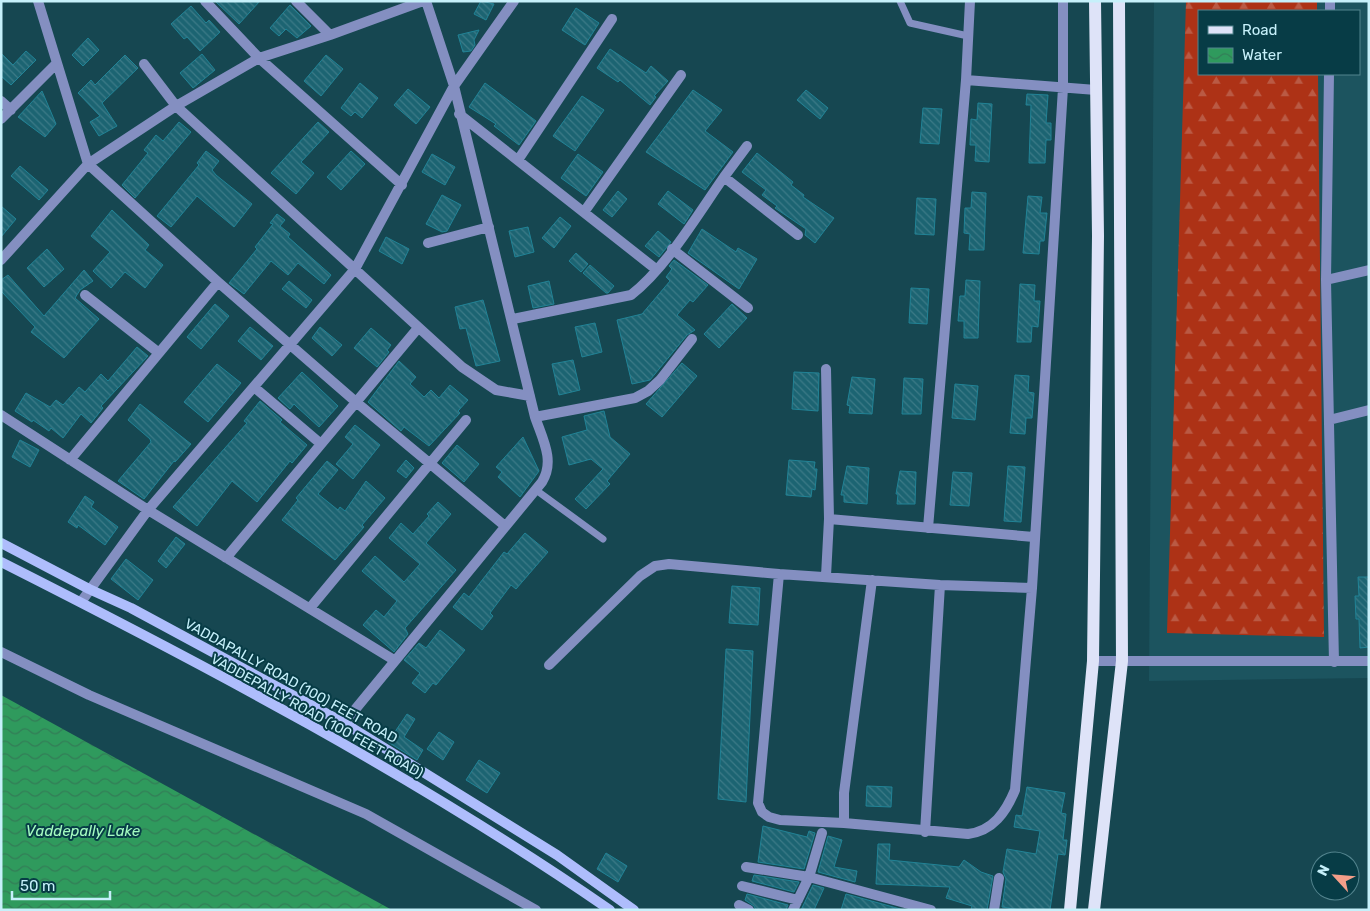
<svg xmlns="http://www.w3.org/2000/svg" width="1370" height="911" font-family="Rubik,sans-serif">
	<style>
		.built { fill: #1c545f; fill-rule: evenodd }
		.forest { fill: url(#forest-firs) }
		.water { fill: url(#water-waves) }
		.building { fill: url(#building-back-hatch); stroke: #218396 }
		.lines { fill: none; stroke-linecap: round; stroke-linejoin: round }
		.service { stroke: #848fc1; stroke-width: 7 }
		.minor { stroke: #848fc1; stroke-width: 10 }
		.secondary { stroke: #aebdfc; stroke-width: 10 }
		.primary { stroke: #dee3f8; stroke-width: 12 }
		.labels { text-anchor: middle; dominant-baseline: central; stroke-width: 4; stroke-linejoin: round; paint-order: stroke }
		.street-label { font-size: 14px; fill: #c6f0fa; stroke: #073c46 }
		.water-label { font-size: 15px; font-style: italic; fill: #a4fcc0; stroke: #073c46 }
	</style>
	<defs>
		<pattern id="forest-firs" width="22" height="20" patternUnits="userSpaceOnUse" patternTransform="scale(1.25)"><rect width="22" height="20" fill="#ad3216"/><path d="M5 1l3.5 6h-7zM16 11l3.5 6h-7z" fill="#ba5a44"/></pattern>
		<pattern id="water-waves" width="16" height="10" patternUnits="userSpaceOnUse" patternTransform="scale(1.25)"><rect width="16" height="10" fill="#2f9a5d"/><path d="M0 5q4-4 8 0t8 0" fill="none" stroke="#337d57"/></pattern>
		<pattern id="building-back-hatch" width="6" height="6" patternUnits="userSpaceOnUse" patternTransform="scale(1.25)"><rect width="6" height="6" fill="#1c6472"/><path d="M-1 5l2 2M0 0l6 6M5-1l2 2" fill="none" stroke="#3c7a87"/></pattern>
	</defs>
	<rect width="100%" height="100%" fill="#164751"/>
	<path class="built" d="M1154,1H1369V678L1149,681ZM1199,11H1359V74H1199Z"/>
	<path class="forest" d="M1186,1H1317V11H1199V74H1318L1324,637L1167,633Z"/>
	<path class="water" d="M1,695L392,910H1Z"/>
	<path class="building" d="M215,1H260L239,24Z
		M481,1L494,4L486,20L474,14Z
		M290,5L311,26L297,38L286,29L279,36L270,28Z
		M191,6L206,23L209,20L220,32L200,51L187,37L184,39L171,24Z
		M576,8L599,23L585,45L562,30Z
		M479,30L474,40L475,45L471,51L463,52L458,35Z
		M88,38L99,50L83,66L72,55Z
		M610,49L646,73L651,66L668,81L654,96L656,97L650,105L620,80L618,82L597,68Z
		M26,51L36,60L11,85L1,76V53L13,65Z
		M202,54L215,70L193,88L180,73Z
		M125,55L138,68L102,103L117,126L99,136L90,122L100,116L78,93L91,80L95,85Z
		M326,55L343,69L321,96L304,81Z
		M360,83L378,98L362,118L355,112L351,116L341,108Z
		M485,83L536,121L519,145L494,126L496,124L469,107Z
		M408,89L430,107L416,124L394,105Z
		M693,90L722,110L705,131L733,152L705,190L646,152Z
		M806,90L828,108L820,119L797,100Z
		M42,91L56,124L45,137L18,117Z
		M1027,94L1048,95L1046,123H1051V140H1046L1045,163H1029L1031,105H1026Z
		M582,96L604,110L575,151L553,136Z
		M978,103L992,104L989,162L975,161L976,145H970L971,119L977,120Z
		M923,108L942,109L939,144L920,143Z
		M179,122L191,132L135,198L122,185L148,153L144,150L156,135L163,141Z
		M318,122L329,132L301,162L314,173L296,194L271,173Z
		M206,151L219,161L212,170L216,175L252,204L234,227L197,196L171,227L157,216L199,165L197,163Z
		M351,151L365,164L341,190L327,177Z
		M757,153L793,182L791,185L804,195L803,197L834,218L815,243L805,235L806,229L775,208L777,206L762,195L766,190L742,172Z
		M432,154L455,167L445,185L422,172Z
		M578,154L603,172L586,196L561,178Z
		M20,166L48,190L39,200L11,176Z
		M618,191L627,199L612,217L603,210Z
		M668,191L693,210L684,224L658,204Z
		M972,192L986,193L984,250H969L970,234L964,233L965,208H971Z
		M442,195L461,205L447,231L442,232L426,224Z
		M1028,196L1042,197L1040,213H1047L1044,241H1040L1039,254L1023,253Z
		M917,198L936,199L934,235L915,234Z
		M1,206L16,219L1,237Z
		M112,210L149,245L145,250L163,265L145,288L125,272L111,288L93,271L110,252L91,236Z
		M277,214L285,220L280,226L290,234L288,237L331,275L324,284L298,263L288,275L271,261L244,294L229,283L257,249L255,247L273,224L270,223Z
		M560,217L571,226L554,248L542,238Z
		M528,227L534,252L515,257L509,231Z
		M702,229L736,252L738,248L757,259L739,289L688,253Z
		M658,231L671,242L659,257L645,246Z
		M386,237L409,249L402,264L379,251Z
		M47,249L64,269L44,287L27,268Z
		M576,253L588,264L581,272L569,261Z
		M674,260L708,285L693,302L690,300L677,315L695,330L687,335L650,380L632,384L617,320L642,314L670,281L666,277L672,269L669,266Z
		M590,265L614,286L608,293H606L583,273Z
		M84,270L93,281L80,290L75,298L99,319L64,358L31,332L35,327L1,291V280L8,275L44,316Z
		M966,280L980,281L978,338H964V321H958L960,296H965Z
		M289,281L312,300L306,308L282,289Z
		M549,281L554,304L533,308L528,286Z
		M1020,284L1035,285L1034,301H1040L1038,327L1032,326L1031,342H1017Z
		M911,288L929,289L927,324L909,323Z
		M483,300L500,361L476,366L466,328L460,329L455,307Z
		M215,304L229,316L201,349L187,337Z
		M732,304L747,318L719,348L704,334Z
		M595,323L602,352L582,357L575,327Z
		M250,327L273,346L261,360L238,341Z
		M320,327L342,345L332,356L312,338Z
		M371,328L391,345L387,350L389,352L377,367L354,348Z
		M137,347L148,356L101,406L103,408L91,423L81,414L63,438L51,428L49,431L33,420L32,422L15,411L26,393L50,407L56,400L63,405L79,387L85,392L101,374L108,381Z
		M573,360L580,390L559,395L552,364Z
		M399,361L416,377L410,384L424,397L431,390L439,398L450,385L468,400L458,411L460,413L429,446L404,427L401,431L368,402Z
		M682,363L697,376L662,417L646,404Z
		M217,364L241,383L208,422L184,402Z
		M302,372L338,406L319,427L297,407L294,404L290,409L278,398Z
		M794,372L819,373L818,411L792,409Z
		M1015,375L1029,376L1028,392L1034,393L1032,418H1026L1025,434L1010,433Z
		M852,377L875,379L872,414L849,413L850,406L847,405Z
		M904,378L923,379L921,414H902Z
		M955,384L978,386L975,420L952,418Z
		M260,401L282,420L280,422L307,445L292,463L290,461L257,502L232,481L197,526L173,507L247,423L244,421Z
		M140,404L191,444L175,462L174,461L144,499L118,481L151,442L150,439L128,420Z
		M604,411L610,437L630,454L607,481L610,484L586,509L575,499L603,469L591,459L569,465L562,437L587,430L584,416Z
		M355,425L380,445L353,479L336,464L353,444L345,437Z
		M523,437L539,471L520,497L498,477L502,472L496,467Z
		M20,440L39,450L30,467L12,457Z
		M457,445L479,464L464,482L442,463Z
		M406,460L414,468L406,478L397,471Z
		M789,460L815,462L814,469H817L815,490L812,489L811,497L786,495Z
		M327,461L338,470L318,494L338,510L340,507L345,511L366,481L385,498L362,525L364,527L335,560L282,520L298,500L296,498Z
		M847,466L869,468L867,504L844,502V495H841Z
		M1008,466L1025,467L1021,522L1004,521Z
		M900,471L916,472L915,504H897L898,494H896Z
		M953,472L972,473L969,506L950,505Z
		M85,496L94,502L91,507L118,527L105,545L78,525L77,528L68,522Z
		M438,502L451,514L426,543L456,570L405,628L408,634L394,652L363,625L376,610L384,617L397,601L362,571L375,556L404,582L420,564L389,538L401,523L413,534L429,516L427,514Z
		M525,533L548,552L516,589L511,585L490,613L493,616L482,630L453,607L464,593L469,597L504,552L507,554Z
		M176,537L185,544L166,568L158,561Z
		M126,559L153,580L138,600L111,579Z
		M1358,577H1369V647L1360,648L1359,619H1356L1355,596H1359Z
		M732,586L760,588L758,625L729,623Z
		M440,630L465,650L436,685L433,683L425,693L412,683L420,673L404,660L419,643L426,648Z
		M726,649L753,651L746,802L718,799Z
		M407,714L415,719L404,737L423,750L417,760L388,742Z
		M439,732L454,742L443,760L427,749Z
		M479,760L500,773L487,793L466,780Z
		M867,786L892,787L891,807L866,806Z
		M1027,787L1065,793L1061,813L1066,814L1063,840H1067L1065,855L1058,854L1050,910H1020L1002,907L1006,879L1003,872L1007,849L1036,854L1040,831L1014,827L1016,815L1022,816Z
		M763,826L807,837L809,831L815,833L804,869L758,862Z
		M828,836L842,840L834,867L857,871L855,882L818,872Z
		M878,844H890L889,860L959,867L964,860L981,872L993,876L987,910H971L972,906L946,898L950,887L876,884Z
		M606,853L627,866L618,882L597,869Z
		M754,875L799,882L794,892L752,881Z
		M813,885L824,888L814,910H801Z
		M747,894L788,905L786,910H756L754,906L745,900Z
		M846,894L904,910H841Z"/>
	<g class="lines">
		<path class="service" d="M900,1L910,23L968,36
			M536,490L603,539"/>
		<path class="minor" d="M38,1L88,164L218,282L356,402L505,526
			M205,1L259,58L402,185
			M296,1L330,35
			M1330,11V1
			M144,64L176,106L462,367L496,390L530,396
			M1329,74L1326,280L1334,662
			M966,80L1096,90
			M1,101L11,110
			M459,114L657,270
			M1,119L56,64
			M518,160L612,19
			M724,177L747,146
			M584,212L681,75
			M428,243L489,227
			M672,249L748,308
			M1,260L88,164L176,106L259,58L330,35L423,1
			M1326,280L1369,270
			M85,295L159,353
			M513,319L631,295C666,268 698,214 724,177L798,235
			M254,387L321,444
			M1,415L148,510L394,660
			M535,417L635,398L648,391L660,380L692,339
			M1329,420L1369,410
			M70,460L218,282
			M829,519L1034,537
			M928,528L966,80L970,1
			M226,558L418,328
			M779,574L758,803L762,812L769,817L780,820L844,823L968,834C993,831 1006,812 1015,790L1032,588L1063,88V1
			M826,576L829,519L826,369
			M81,602L148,510L355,269L454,86L514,1
			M310,608L466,420
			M1,652L89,695L366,814L536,910
			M1093,661H1369
			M549,665L640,576L655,566L669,564L779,574L940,585L1032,588
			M344,723L542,482C555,461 543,440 535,417L454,86L426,1
			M844,823V793L872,580
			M925,832L940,585
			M746,867L809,877L931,910
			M742,886L798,900
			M739,905L749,910
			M793,910L809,877L822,833
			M994,910L999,878"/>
		<path class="secondary" d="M1,543L89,589L131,608L344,723L557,855L634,910
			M1,562C209,667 417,777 610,910"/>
		<path class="primary" d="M1070,910L1093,661L1098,236L1095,1
			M1094,910L1122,661L1119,1"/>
	</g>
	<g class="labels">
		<g class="street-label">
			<text transform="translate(291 681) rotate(29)">VADDAPALLY ROAD (100) FEET ROAD</text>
			<text transform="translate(317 716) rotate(29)">VADDEPALLY ROAD (100 FEET ROAD)</text>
		</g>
		<g class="water-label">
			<text x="83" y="831">Vaddepally Lake</text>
		</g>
	</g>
	<rect width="1370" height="911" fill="none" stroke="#c6f0fa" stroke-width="5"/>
	<rect x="1198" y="10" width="162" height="65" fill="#073c46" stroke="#53848e"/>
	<rect x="1208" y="26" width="25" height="8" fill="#dee3f8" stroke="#53848e"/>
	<text x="1242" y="35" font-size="15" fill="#c6f0fa">Road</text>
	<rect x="1208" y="48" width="25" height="15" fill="url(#water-waves)" stroke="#53848e"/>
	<text x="1242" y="60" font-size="15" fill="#c6f0fa">Water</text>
	<g transform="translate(1335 876) rotate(296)"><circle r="24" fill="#073c46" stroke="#53848e"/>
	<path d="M0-4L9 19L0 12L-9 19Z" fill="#f49e89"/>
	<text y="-8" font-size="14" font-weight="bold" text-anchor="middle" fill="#c6f0fa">N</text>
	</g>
	<path d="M12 891v8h98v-8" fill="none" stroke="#c6f0fa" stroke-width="2.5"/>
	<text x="20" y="891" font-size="15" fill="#c6f0fa" stroke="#073c46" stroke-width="4" paint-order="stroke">50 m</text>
</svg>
